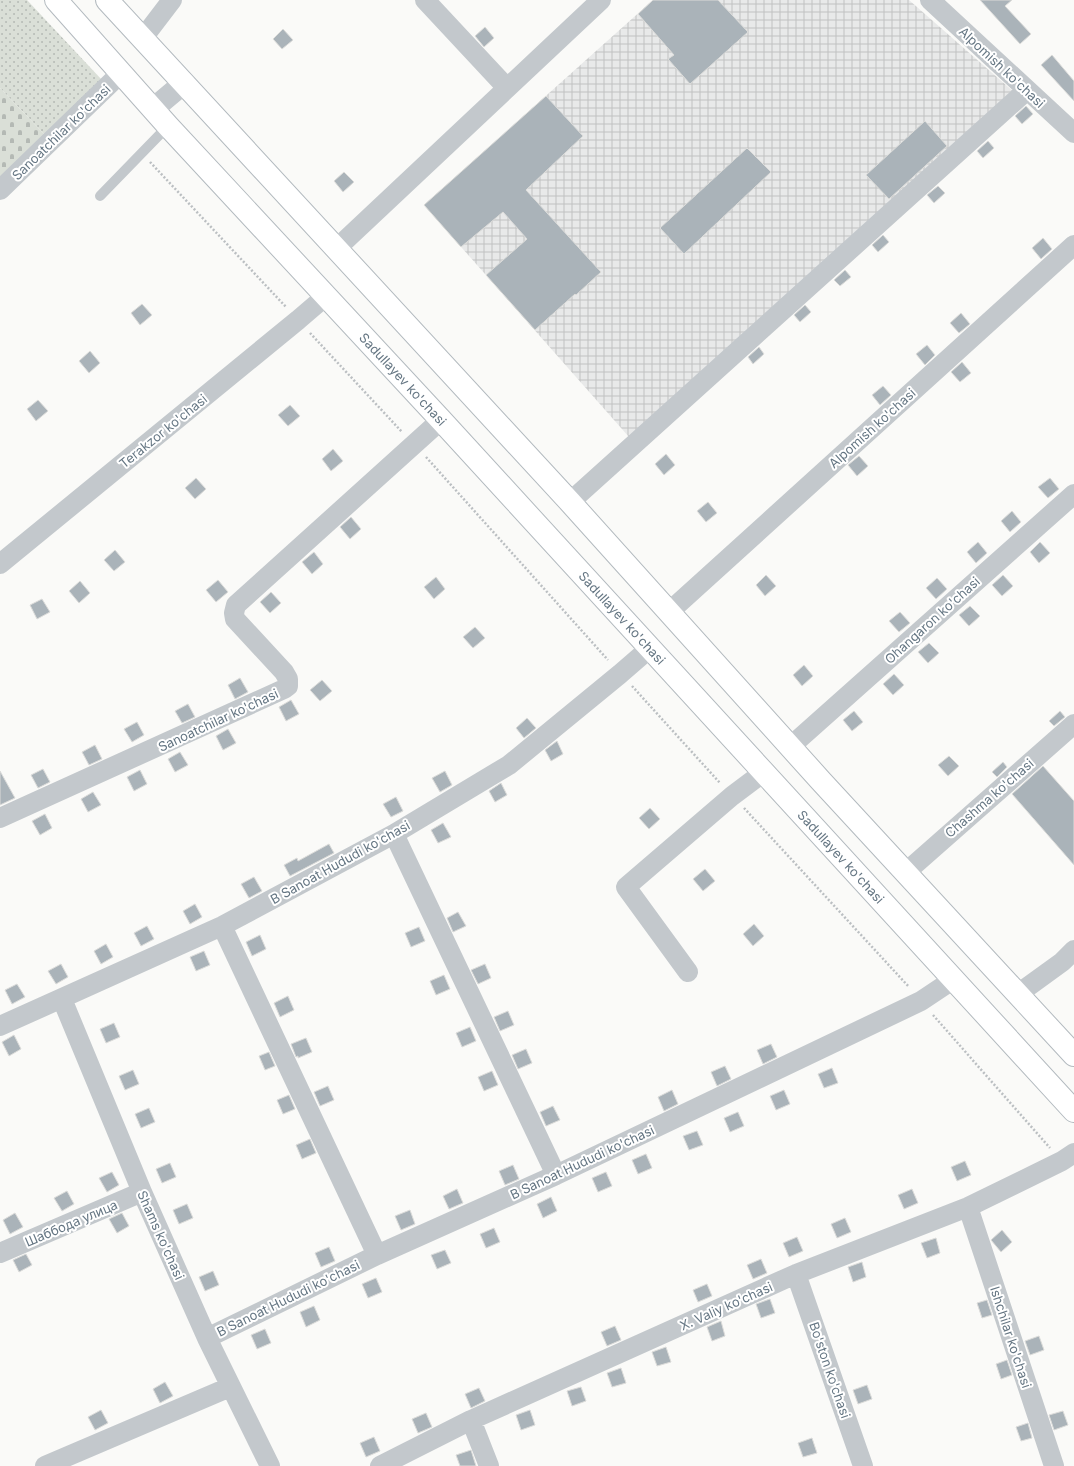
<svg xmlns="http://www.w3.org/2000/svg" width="1074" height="1466" font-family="Inter,sans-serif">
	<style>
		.industrial { fill: url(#industrial-grid) }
		.grass { fill: url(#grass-dots) }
		.cemetery { fill: url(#cemetery-stones) }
		.building { fill: #aab3b9; stroke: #dcdcda }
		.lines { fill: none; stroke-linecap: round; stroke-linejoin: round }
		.secondary-casing { stroke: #b3babf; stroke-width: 24 }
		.path { stroke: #bbbfc2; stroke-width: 2.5; stroke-dasharray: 2 2; stroke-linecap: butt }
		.service { stroke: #c3c8cc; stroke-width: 10 }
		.minor { stroke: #c3c8cc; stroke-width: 20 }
		.tertiary { stroke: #c3c8cc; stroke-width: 22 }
		.secondary { stroke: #fff; stroke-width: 22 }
		.labels { text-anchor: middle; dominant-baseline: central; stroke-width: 4; stroke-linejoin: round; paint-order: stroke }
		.street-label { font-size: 13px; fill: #657683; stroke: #fff }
	</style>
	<defs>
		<pattern id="industrial-grid" width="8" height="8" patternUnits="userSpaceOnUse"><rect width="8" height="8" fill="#e8e9e9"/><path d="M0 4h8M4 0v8" fill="none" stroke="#c0c1c2"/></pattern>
		<pattern id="grass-dots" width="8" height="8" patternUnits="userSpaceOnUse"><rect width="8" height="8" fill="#dadfd7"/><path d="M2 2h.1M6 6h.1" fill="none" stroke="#b4b9b4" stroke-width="1.8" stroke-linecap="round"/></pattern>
		<pattern id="cemetery-stones" width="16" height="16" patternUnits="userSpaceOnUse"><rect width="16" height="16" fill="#dadfd7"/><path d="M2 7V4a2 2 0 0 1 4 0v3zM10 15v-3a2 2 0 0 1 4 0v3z" fill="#b4b9b4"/></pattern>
	</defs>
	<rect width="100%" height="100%" fill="#fafaf8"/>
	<path class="industrial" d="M653,0H909L1015,93L629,437L424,205Z"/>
	<path class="grass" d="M0,0H27L102,80L46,136L0,88Z"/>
	<path class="cemetery" d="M0,88L46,136L0,179Z"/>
	<path class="building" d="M653,0H718L748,32L690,84L668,59L674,55L638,14Z
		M980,0H1012L1005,6L1031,34L1020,44Z
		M485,27L494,38L484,47L475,36Z
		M283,29L293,40L282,49L273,39Z
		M1052,55L1074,81V101L1041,65Z
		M546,96L583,136L526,190L601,272L576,295L575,294L535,330L486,275L527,239L503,212L461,247L424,205Z
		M1026,106L1033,114L1022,124L1015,116Z
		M925,121L947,146L889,199L866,175Z
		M988,141L994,148L983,158L977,151Z
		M747,148L771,172L684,254L660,228Z
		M344,172L354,182L343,192L334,181Z
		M938,186L945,193L934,203L927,195Z
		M883,235L889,242L878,252L872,245Z
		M1043,238L1052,249L1041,259L1032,248Z
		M845,270L851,277L840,286L834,280Z
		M142,304L152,315L140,325L131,313Z
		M805,305L811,312L800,322L794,315Z
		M961,313L970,324L959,333L950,323Z
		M927,345L935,355L925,365L916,354Z
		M759,347L764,354L753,364L748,357Z
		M90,351L100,363L89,373L79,361Z
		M962,362L971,373L960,382L951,372Z
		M883,386L891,395L880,405L872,395Z
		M38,400L48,411L36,421L27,409Z
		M290,405L300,416L288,426L278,415Z
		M333,449L343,461L331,471L322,459Z
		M666,454L675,465L664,475L655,464Z
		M859,456L868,466L857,476L848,465Z
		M196,478L206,489L195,499L185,488Z
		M1050,478L1059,489L1048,498L1038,487Z
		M708,502L717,513L706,522L697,511Z
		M1012,511L1021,522L1010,532L1001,521Z
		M351,517L361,529L350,539L340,527Z
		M978,542L987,553L976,563L967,552Z
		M1040,542L1050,553L1039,563L1030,552Z
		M115,550L125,562L114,571L104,560Z
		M314,552L323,564L312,574L302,562Z
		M766,575L776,586L765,596L756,585Z
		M1003,575L1013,586L1002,596L992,585Z
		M436,577L445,589L434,599L424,587Z
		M937,578L947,589L936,599L926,588Z
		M218,580L228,592L216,602L206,590Z
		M80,581L90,593L79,603L69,591Z
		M271,592L281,603L270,613L260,602Z
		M42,599L50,612L37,619L30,605Z
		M970,606L980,616L969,626L959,615Z
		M900,612L910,623L899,632L889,621Z
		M475,627L485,638L473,648L463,637Z
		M929,643L939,653L928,663L918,652Z
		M804,665L813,676L802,686L793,675Z
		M894,674L904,685L893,695L883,684Z
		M240,678L248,692L235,699L228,685Z
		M322,680L332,691L320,701L310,690Z
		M291,700L299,714L286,721L279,707Z
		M188,704L195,717L182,723L175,711Z
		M854,711L863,722L852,731L843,720Z
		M1060,711L1065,717L1054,726L1049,721Z
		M527,718L536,728L524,738L516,728Z
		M137,722L144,735L132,742L124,729Z
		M228,729L236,743L223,750L216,736Z
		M557,741L563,754L551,761L545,750Z
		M95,745L102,759L89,765L82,752Z
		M180,752L188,765L175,772L168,759Z
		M949,756L959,766L948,776L938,765Z
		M1003,762L1007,767L997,777L992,772Z
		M1043,766L1074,801V865L1012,794Z
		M43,769L50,782L38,788L31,775Z
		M140,770L147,784L134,791L127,777Z
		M0,771L15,798L0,805Z
		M445,771L452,785L440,792L432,778Z
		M501,783L507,795L495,802L489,791Z
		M93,792L101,805L88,812L81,799Z
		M396,797L403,811L391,817L383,804Z
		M650,808L660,819L649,829L639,818Z
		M45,814L52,828L40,835L32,821Z
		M443,823L451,837L438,843L431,830Z
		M329,844L334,853L290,876L284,865L297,858L298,861Z
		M705,869L715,881L703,891L693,879Z
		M254,877L262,891L249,898L241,884Z
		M195,904L202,917L190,924L183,911Z
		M458,912L466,926L453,932L447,918Z
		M754,924L764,936L753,946L743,934Z
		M147,926L154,939L141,946L134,933Z
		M419,927L425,941L411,947L405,933Z
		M260,935L266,949L252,956L246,942Z
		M106,944L113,957L101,964L94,951Z
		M204,951L210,965L196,971L190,957Z
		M61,964L68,977L56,984L48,971Z
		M485,964L491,978L478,984L471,970Z
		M444,975L450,989L436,995L430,981Z
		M17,984L25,997L12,1004L5,990Z
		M288,996L294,1010L280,1017L274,1003Z
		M508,1011L514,1025L500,1031L494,1017Z
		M114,1023L120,1037L106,1043L100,1029Z
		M470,1027L476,1041L462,1047L456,1033Z
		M14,1035L21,1049L9,1056L2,1042Z
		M306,1038L312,1052L298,1058V1056L296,1057L291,1044Z
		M771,1044L777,1057L763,1064L757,1050Z
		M526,1049L532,1063L518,1069L512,1055Z
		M269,1052L275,1066L265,1070L259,1056Z
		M725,1066L731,1079L717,1086L711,1072Z
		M832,1068L838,1083L824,1088L818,1074Z
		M133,1070L139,1084L125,1090L119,1076Z
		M492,1071L498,1085L484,1091L478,1077Z
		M328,1086L334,1100L320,1106L314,1092Z
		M672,1090L678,1104L664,1111L658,1097Z
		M784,1090L790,1104L776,1110L770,1096Z
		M289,1095L295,1109L283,1114L277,1100Z
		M553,1106L560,1120L546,1126L540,1112Z
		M149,1108L155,1122L141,1128L135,1114Z
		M738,1112L744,1126L730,1132L724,1118Z
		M697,1131L703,1145L689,1150L683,1136Z
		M310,1139L316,1153L302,1159L296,1145Z
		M646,1154L652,1168L638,1174L632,1160Z
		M965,1161L971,1175L957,1181L951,1167Z
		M170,1163L176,1177L162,1183L156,1169Z
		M513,1165L519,1179L505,1185L499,1171Z
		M112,1172L119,1185L107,1192L99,1178Z
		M606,1172L612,1186L598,1192L592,1178Z
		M457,1189L463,1203L449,1209L443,1196Z
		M912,1189L918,1203L904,1209L898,1195Z
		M67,1191L74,1204L62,1211L54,1198Z
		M551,1197L557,1211L543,1218L537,1204Z
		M187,1204L193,1218L179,1224L173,1210Z
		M410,1210L415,1224L401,1230L395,1216Z
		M15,1213L23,1227L10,1234L3,1220Z
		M122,1213L129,1226L117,1233L109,1219Z
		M845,1218L851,1232L837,1238L831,1224Z
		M494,1228L500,1242L486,1248L480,1234Z
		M1002,1230L1012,1242L1001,1252L991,1240Z
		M797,1237L803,1251L789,1257L783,1243Z
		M936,1238L940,1253L927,1258L921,1243Z
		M329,1247L335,1261L321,1267L315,1253Z
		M445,1250L451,1263L437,1269L431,1255Z
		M26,1254L32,1265L19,1272L13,1260Z
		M761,1259L767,1273L753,1279L747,1265Z
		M862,1262L866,1277L853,1282L848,1267Z
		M213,1271L219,1285L205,1291L199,1277Z
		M376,1278L382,1292L368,1298L362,1284Z
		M707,1284L712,1296L698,1302L693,1290Z
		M770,1299L775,1313L761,1318L756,1304Z
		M987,1300L992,1315L982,1318L977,1303Z
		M314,1306L320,1320L306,1327L300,1312Z
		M721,1321L725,1336L712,1341L707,1327Z
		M615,1326L621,1340L607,1346L601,1332Z
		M265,1329L271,1343L257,1349L251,1335Z
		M1039,1336L1044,1350L1030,1355L1025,1341Z
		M666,1347L671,1362L657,1366L652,1352Z
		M1007,1360L1012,1375L1001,1379L996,1364Z
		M621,1368L626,1383L612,1387L607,1373Z
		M165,1382L173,1396L160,1403L153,1389Z
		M867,1385L872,1399L858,1404L853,1390Z
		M581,1387L586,1401L572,1406L567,1391Z
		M479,1388L485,1401L471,1408L465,1394Z
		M101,1410L108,1423L95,1430L88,1417Z
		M530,1410L535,1425L521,1430L516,1415Z
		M1063,1411L1068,1425L1054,1430L1049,1415Z
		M426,1413L432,1427L418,1433L412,1419Z
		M1028,1423L1032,1438L1021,1441L1016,1427Z
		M374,1437L380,1451L366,1457L360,1443Z
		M812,1438L817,1453L803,1457L798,1443Z
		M471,1450L476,1466H460L456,1455Z"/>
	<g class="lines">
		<defs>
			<g id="secondary">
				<path id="s1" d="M56,0L168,126L441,420L1074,1111"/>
				<path d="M107,0L570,502L821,781L1074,1055"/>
			</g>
		</defs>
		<use href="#secondary" class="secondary-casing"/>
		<path class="path" d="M150,162L286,307
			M310,333L402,432
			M426,457L608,660
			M632,686L720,783
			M744,808L909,987
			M933,1015L1050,1148"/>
		<path class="service" d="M100,196L168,126"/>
		<path class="minor" d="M425,0L507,88
			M930,0L1074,133
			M143,38L172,0
			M0,190L121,73
			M336,249L601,0
			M570,502L1027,90
			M0,564L298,320L326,296
			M669,612L1074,245
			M791,746L1074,494
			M0,818L284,689L288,686V679L284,672L235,619L234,613L236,605L441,420
			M394,834L556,1175
			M905,873L1074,724
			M222,926L377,1255
			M688,972L626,887L732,796L764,772
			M1018,994L1062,962L1074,950
			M62,999L142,1192L207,1338L270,1466
			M0,1026L222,926L394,834L509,765L620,674L650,648
			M968,1207L1054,1466
			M0,1253L142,1192
			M796,1274L863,1466
			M207,1338L377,1255L556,1175L921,1001L954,979
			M471,1420L489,1466
			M45,1466L230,1387
			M380,1466L471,1420L796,1274L968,1207L1062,1161L1074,1153"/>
		<path class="tertiary" d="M153,109L184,83"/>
		<use href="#secondary" class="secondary"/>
	</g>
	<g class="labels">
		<g class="street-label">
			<text transform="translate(1002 67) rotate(43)">Alpomish ko'chasi</text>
			<text transform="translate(61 132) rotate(-44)">Sanoatchilar ko'chasi</text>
			<text stroke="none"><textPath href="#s1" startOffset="514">Sadullayev ko'chasi</textPath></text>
			<text transform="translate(872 428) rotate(-42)">Alpomish ko'chasi</text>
			<text transform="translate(163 431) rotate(-39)">Terakzor ko'chasi</text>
			<text stroke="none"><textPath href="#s1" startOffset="838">Sadullayev ko'chasi</textPath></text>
			<text transform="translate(932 620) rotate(-42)">Ohangaron ko'chasi</text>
			<text transform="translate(218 720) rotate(-25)">Sanoatchilar ko'chasi</text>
			<text transform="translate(989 798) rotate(-41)">Chashma ko'chasi</text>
			<text stroke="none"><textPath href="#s1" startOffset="1162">Sadullayev ko'chasi</textPath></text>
			<text transform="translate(340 862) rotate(-29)">B Sanoat Hududi ko'chasi</text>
			<text transform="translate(582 1162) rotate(-25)">B Sanoat Hududi ko'chasi</text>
			<text transform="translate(71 1223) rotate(-23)">Шаббода улица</text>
			<text transform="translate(161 1235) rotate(66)">Shams ko'chasi</text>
			<text transform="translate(288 1298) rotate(-26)">B Sanoat Hududi ko'chasi</text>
			<text transform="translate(726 1306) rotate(-24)">X. Valiy ko'chasi</text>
			<text transform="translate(1011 1337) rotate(72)">Ishchilar ko'chasi</text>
			<text transform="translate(830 1370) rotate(71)">Bo'ston ko'chasi</text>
		</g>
	</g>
</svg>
